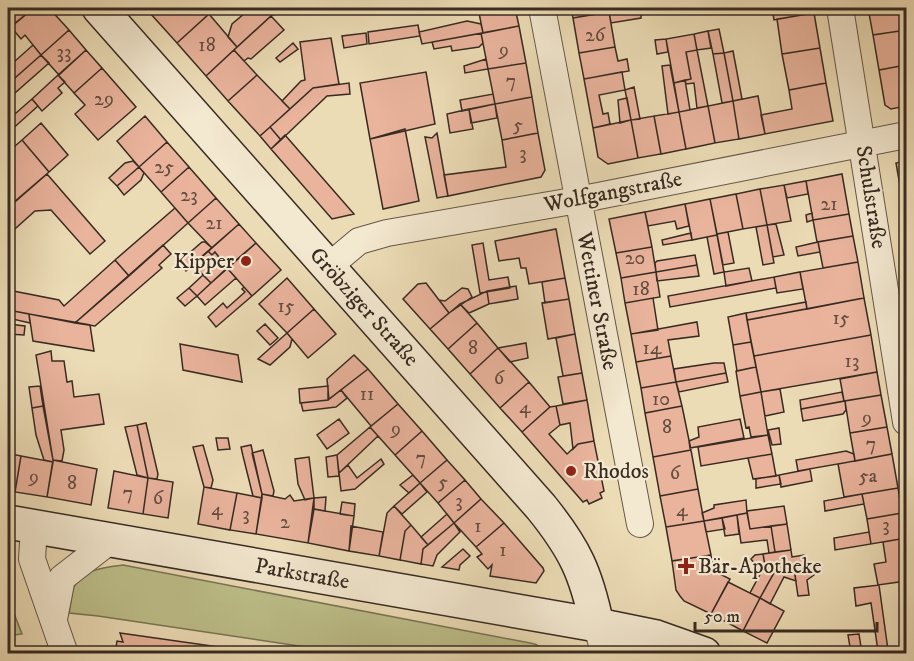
<svg xmlns="http://www.w3.org/2000/svg" width="914" height="661" font-family="'IM FELL DW Pica',serif">
	<style>
		.green { fill: #bdbf8a; stroke: #7a7556; stroke-width: 1.5 }
		.building { fill: #e9b39c; stroke: #382b22; stroke-width: 1.5 }
		.lines { fill: none; stroke-linecap: round; stroke-linejoin: round }
		.street-casing { stroke: #655747; stroke-width: 28 }
		.secondary-casing { stroke: #382b22; stroke-width: 36 }
		.street { stroke: #f3e8d0; stroke-width: 26 }
		.secondary { stroke: #f3e8d0; stroke-width: 33 }
		.poi-dot { fill: #8f2418; stroke: #f3e8d0; stroke-width: 2 }
		.labels { text-anchor: middle; dominant-baseline: central; stroke-width: 4.5; stroke-linejoin: round; paint-order: stroke }
		.number-label { font-size: 20px; fill: #644d40 }
		.street-label { font-size: 22px; fill: #382b22; stroke: #f3e8d0 }
		.poi-label { font-size: 22px; fill: #382b22; stroke: #f3e8d0; text-anchor: start }
	</style>
	<rect width="100%" height="100%" fill="#ecdcb6"/>
	<filter id="stains"><feTurbulence type="fractalNoise" baseFrequency=".00333" numOctaves="4"/><feColorMatrix values="0 0 0 0 .2 0 0 0 0 .09 0 0 0 0 .02 0 0 0 .5 -.17"/></filter>
	<radialGradient id="worn" r=".72"><stop offset=".6" stop-color="#630" stop-opacity="0"/><stop offset="1" stop-color="#630" stop-opacity=".3"/></radialGradient>
	<path class="green" d="M123,565L535,644L551,653H346L98,616L69,613C71,605 71,592 75,585C83,569 108,567 123,565Z
		M8,598L22,634L8,636Z"/>
	<path class="building" d="M8,8H34L15,23L8,15Z
		M34,8H49L69,30L41,55L25,35L21,39L11,27Z
		M157,8H207L211,12L177,43L150,13Z
		M251,8H273L279,14L272,15L237,47L228,37L232,24Z
		M478,8H515L519,26L483,33Z
		M571,8H611L612,11L573,18Z
		M630,8H644L645,14L641,15V18L611,23L609,12Z
		M772,8H813L814,13L774,20Z
		M868,8H906V30L873,35Z
		M609,12L615,47L579,53L573,18Z
		M814,13L820,48L782,54L777,19Z
		M209,14L237,47L206,76L177,43Z
		M271,16L284,30L251,59L248,58L244,61L234,50Z
		M467,21L481,24L483,33L422,44L419,32Z
		M418,25L420,36L369,44L368,32Z
		M519,26L526,63L488,69L481,33Z
		M719,29L724,53L713,54L708,31Z
		M69,30L86,50L59,75L41,55Z
		M906,30V65L879,70L873,35Z
		M708,31L711,48L697,50L694,34Z
		M366,33L367,44L344,48L342,36Z
		M481,33L483,43L479,47L452,51L451,46L434,49L432,42Z
		M694,34L697,50L686,52L691,79L674,83L666,39Z
		M331,38L339,84L313,88L290,109L282,101L301,81L305,80L300,42Z
		M666,39L668,52L657,54L655,40Z
		M293,43L298,49L280,62L276,58Z
		M33,45L41,55L8,84V60L11,58L14,62Z
		M615,47L618,61L627,59L629,71L584,79L579,53Z
		M820,48L826,83L789,90L782,54Z
		M86,50L102,68L74,93L58,75Z
		M234,50L257,75L228,101L206,76Z
		M697,50L708,106L697,108L694,83L686,84L685,80L691,79L686,52Z
		M733,51L742,99L733,101L724,53Z
		M724,53L733,101L722,103L713,54Z
		M41,55L49,63L8,99V84Z
		M486,59L488,69L465,73L464,66Z
		M526,63L532,97L495,104L488,69Z
		M670,65L679,112L668,114L662,66Z
		M906,65V106L891,109L885,105L879,70Z
		M102,68L136,107L98,140L75,114L85,105L74,93Z
		M426,72L435,124L370,139L360,83Z
		M622,72L625,90L599,95L603,114L608,113L610,124L593,128L584,79Z
		M58,75L65,82L58,88L62,93L42,111L32,99Z
		M257,75L290,109L260,136L228,101Z
		M685,80L690,110L679,112L674,83Z
		M349,83L350,94L327,96L281,140L270,127L313,88Z
		M826,83L833,121L765,134L761,115L792,109L789,90Z
		M634,87L640,119L631,120L625,90Z
		M493,94L495,104L462,111L460,100Z
		M758,96L765,134L739,139L733,101Z
		M532,97L538,133L502,140L495,104Z
		M627,98L631,120L620,123L618,100Z
		M32,99L38,106L9,132L8,120Z
		M733,101L739,139L715,143L708,106Z
		M495,104L497,118L471,123L469,109Z
		M8,105L15,113L8,120Z
		M708,106L715,143L686,149L679,112Z
		M469,109L473,129L450,133L447,114Z
		M679,112L686,149L661,154L654,116Z
		M145,116L167,142L139,167L117,141Z
		M654,116L661,154L638,158L631,120Z
		M631,120L638,158L608,164L598,157L593,128Z
		M41,123L68,155L49,172L22,140Z
		M270,127L281,140L271,149L260,136Z
		M405,129L419,201L383,209L370,139Z
		M437,133L448,196L437,198L425,137L432,138Z
		M538,133L545,170L541,177L448,196L444,175L506,167L502,140Z
		M285,135L354,214L332,219L271,149Z
		M22,140L49,172L14,202L8,194V152Z
		M167,142L189,167L161,192L139,167Z
		M133,161L139,167L117,186L109,178L125,163Z
		M906,161V203H903L896,163Z
		M139,167L144,173L141,180L124,195L117,186Z
		M189,167L216,198L188,223L161,192Z
		M47,174L105,241L90,254L51,210L35,211L8,235V208Z
		M842,174L849,214L813,220L806,181Z
		M806,181L808,194L787,198L784,185Z
		M784,185L791,221L767,225L760,189Z
		M760,189L767,225L743,229L736,194Z
		M736,194L743,229L717,234L710,199Z
		M216,198L239,224L212,248L188,223Z
		M710,199L717,235L692,240L685,204Z
		M903,203H906V223Z
		M685,204L689,226L677,229L675,221L648,226L645,212Z
		M175,208L188,223L129,276L115,260Z
		M645,212L652,247L616,253L609,219Z
		M812,213L813,220L807,222L806,215Z
		M849,214L853,236L817,242L813,220Z
		M239,224L256,243L228,268L215,252L212,255L208,251Z
		M776,224L784,255L773,257L767,225Z
		M767,225L774,263L763,265L756,227Z
		M556,229L565,278L529,284L526,268H521L519,258L499,261L495,241Z
		M728,232L734,263L723,265L717,234Z
		M691,233L692,240L663,245L662,240Z
		M717,235L724,272L714,274L707,237Z
		M853,236L858,262L823,268L818,242Z
		M202,242H205L212,248L186,271L179,262Z
		M818,242L820,252L798,256L796,247Z
		M256,243L281,270L252,296L227,268Z
		M483,243L489,280L508,277L510,288L480,293L472,245Z
		M163,245L171,254L159,265L162,268L95,326L75,323Z
		M652,247L656,272L621,278L616,253Z
		M208,251L212,255L215,252L221,260L203,275L193,264Z
		M695,255L697,265L656,272L655,263L657,261Z
		M115,260L129,276L75,323L8,310V290L59,300L64,306Z
		M221,260L228,268L211,283L203,275Z
		M858,262L864,298L807,309L800,272Z
		M697,265L699,276L657,281L656,272Z
		M227,268L236,278L205,305L197,296Z
		M749,268L752,281L726,286L724,272Z
		M656,272L660,297L625,303L621,278Z
		M800,272L803,289L777,293L774,277Z
		M203,275L211,283L197,296L189,288Z
		M774,277L776,288L670,307L668,296Z
		M287,278L314,309L287,333L259,304Z
		M565,278L569,299L545,303L542,282Z
		M426,283L449,313L430,329L403,299L418,284Z
		M516,286L518,299L489,304L487,291Z
		M244,287L252,296L216,327L208,317L223,303L227,308L245,292L242,289Z
		M189,288L197,296L185,306L177,298Z
		M462,288L468,289L472,297L449,313L439,300L445,301Z
		M487,291L489,304L469,313L460,304Z
		M653,298L658,330L631,334L625,303Z
		M864,298L871,335L754,356L747,320Z
		M569,299L575,334L548,339L542,303Z
		M806,302L807,309L747,320L746,313Z
		M460,304L477,323L448,349L430,329Z
		M314,309L336,334L308,358L287,333Z
		M8,310L29,314L30,323L8,318Z
		M746,313L751,342L733,345L728,317Z
		M29,314L90,325L94,351L33,341Z
		M697,322L699,336L668,340L671,356L636,362L631,334Z
		M477,323L498,348L470,374L448,349Z
		M8,324L25,326L24,335L8,334Z
		M265,324L278,338L270,345L257,331Z
		M287,333L292,339L290,347L270,365L258,359Z
		M575,334L582,373L563,376L556,338Z
		M871,335L877,372L761,392L754,356Z
		M751,342L756,367L737,371L733,345Z
		M526,343L528,358L510,362L498,348Z
		M180,344L238,355L242,382L183,370Z
		M498,348L529,382L500,408L470,374Z
		M51,351L52,361H64L67,382L72,381L74,397L99,394L104,424L61,430L64,450L62,461L53,460L36,355Z
		M354,355L368,369L329,399L327,379Z
		M671,356L676,382L641,388L636,362Z
		M714,363H724L726,373L676,382L674,369Z
		M756,367L761,392L740,396L736,371Z
		M368,369L398,404L371,426L341,390Z
		M877,372L881,395L844,401L840,379Z
		M582,373L587,400L563,404L558,377Z
		M726,373L728,382L679,392L676,382Z
		M529,382L550,407L522,432L500,408Z
		M676,382L682,406L645,413L641,388Z
		M40,386L43,406L32,408L29,387Z
		M328,386V400L300,403L299,389Z
		M780,389L784,412L765,416L761,392Z
		M341,390L347,398L336,407L303,411L301,403L328,400Z
		M761,392L768,435L751,437L749,427L746,428L740,396Z
		M842,392L844,401L801,409L800,400Z
		M881,395L887,427L850,433L845,401Z
		M587,400L594,441L578,444L573,449L570,423L560,425L556,406Z
		M845,401L846,410L843,414L803,421L801,409Z
		M398,404L422,431L395,455L370,427Z
		M43,406L53,460V462L44,460L36,435L32,408Z
		M556,406L560,425L549,434L567,454L578,444L594,441L604,491L600,493L602,498L589,504L587,500L583,502L522,432L550,407Z
		M682,406L691,450L653,457L645,413Z
		M339,419L349,433L327,449L317,435Z
		M740,419L744,438L690,448L689,441L699,437L698,427Z
		M146,423L158,474L157,479L148,478L137,425Z
		M137,425L148,478L137,475L125,427Z
		M370,427L378,436L339,473L337,455Z
		M887,427L892,454L855,461L850,433Z
		M779,428L781,444L772,445L768,430Z
		M422,431L447,460L420,483L395,455Z
		M768,435L772,454L701,466L698,447Z
		M216,438H228L230,449L218,450Z
		M203,445L213,480L211,488L204,487L193,447Z
		M251,445L262,494V498L253,496L243,456L241,447Z
		M263,450L274,491L273,496L262,494L252,453Z
		M691,450L698,489L660,496L653,457Z
		M846,451L854,454L855,461L798,471L796,460Z
		M8,453L21,456L15,492L8,490Z
		M772,454L776,476L753,479L748,458Z
		M892,454L898,488L844,497L838,464Z
		M337,455L339,476L328,477L326,457Z
		M21,456L53,462L47,497L15,492Z
		M309,457L314,498L305,500L298,484L295,459Z
		M381,459L384,464L355,489L341,491L339,473L348,465L357,478Z
		M53,460L97,469L91,505L47,497Z
		M447,460L465,480L438,503L420,483Z
		M810,469L812,481L781,487L779,475Z
		M114,471L148,478L143,514L108,508Z
		M413,475L420,483L409,493L400,485Z
		M779,475L781,484L756,488V479Z
		M148,478L173,482L168,518L143,514Z
		M465,480L481,499L454,523L438,503Z
		M420,483L427,492L402,514L394,506Z
		M204,487L237,493L230,530L198,524Z
		M898,488L902,513L867,519L862,494Z
		M698,489L704,521L666,527L660,496Z
		M237,493L262,498L256,534L230,530Z
		M262,494L285,499L290,495L294,501L314,498L308,543L256,534Z
		M862,494L864,504L825,511L824,501Z
		M326,497L325,511L314,509V498Z
		M481,499L504,523L476,547L454,523Z
		M746,500L747,513L704,521L702,513L714,508V505Z
		M342,502L355,504L354,516L340,514Z
		M394,506L411,525L405,531L400,560L379,556L387,513Z
		M784,506L787,524L750,529L747,511Z
		M314,509L354,516L349,551L308,543Z
		M747,513L750,529L771,526L775,552L769,553L767,540L741,543L737,515Z
		M902,513L906,538L871,544L867,519Z
		M447,514L454,523L428,545L421,537Z
		M737,515L739,534L725,536L722,518Z
		M722,518L725,529L706,532L704,521Z
		M704,521L711,555L672,561L666,527Z
		M454,523L460,532L437,555L433,566L421,564L423,549Z
		M504,523L543,568L544,571L536,583L490,576L492,565L488,569L477,557L482,554L476,547Z
		M787,524L791,550L775,552L771,526Z
		M411,525L428,545L423,549L421,564L400,560L405,531Z
		M351,526L383,532L379,556L349,551Z
		M869,532L871,544L835,550L834,538Z
		M906,538V581L878,585L874,564L886,562L883,542Z
		M463,549L470,556L460,565L459,570L442,567Z
		M791,550L792,557L804,555L805,561L812,564L814,575L807,580L809,595L798,596L794,569L775,571L765,565L763,554Z
		M763,554L765,565L761,572L751,559L755,555Z
		M711,555L714,571L730,579L711,614L684,601L680,596L676,590L672,561Z
		M765,565L775,571L760,598L750,593Z
		M794,569L796,581L784,577L770,604L760,598L775,571Z
		M728,582L760,598L743,631L711,614Z
		M879,585L888,650L878,651L871,603L856,606L854,588Z
		M760,598L784,611L767,643L743,631Z
		M120,633L268,654H115L117,641L123,642Z
		M859,634L861,647L860,652L850,647L848,635Z
		M851,647L860,652L863,654H847Z"/>
	<g class="lines">
		<defs>
			<path id="street" d="M542,8L640,524
				M840,8L906,422
				M328,267L359,241L387,233L578,200L906,135
				M34,527L32,559L65,654
				M54,619L62,578L111,540
				M597,625L604,654"/>
			<path id="secondary" d="M99,8L541,507C575,549 586,573 597,625
				M8,522L597,625L656,637L704,654"/>
		</defs>
		<use href="#street" class="street-casing"/>
		<use href="#secondary" class="secondary-casing"/>
		<use href="#street" class="street"/>
		<use href="#secondary" class="secondary"/>
	</g>
	<g class="poi-dot">
		<circle cx="246" cy="261" r="6"/>
		<circle cx="571" cy="471" r="6"/>
		<path d="M683 557h6v6h6v6h-6v6h-6v-6h-6v-6h6z"/>
	</g>
	<g class="labels">
		<g class="number-label">
			<text x="595" y="35">26</text>
			<text x="207" y="45">18</text>
			<text x="504" y="50">9</text>
			<text x="64" y="52">33</text>
			<text x="511" y="81">7</text>
			<text x="104" y="99">29</text>
			<text x="518" y="125">5</text>
			<text x="523" y="153">3</text>
			<text x="164" y="167">25</text>
			<text x="189" y="195">23</text>
			<text x="829" y="204">21</text>
			<text x="214" y="223">21</text>
			<text x="635" y="258">20</text>
			<text x="641" y="289">18</text>
			<text x="286" y="306">15</text>
			<text x="841" y="318">15</text>
			<text x="473" y="348">8</text>
			<text x="652" y="348">14</text>
			<text x="852" y="361">13</text>
			<text x="499" y="378">6</text>
			<text x="367" y="394">11</text>
			<text x="661" y="399">10</text>
			<text x="525" y="407">4</text>
			<text x="867" y="418">9</text>
			<text x="667" y="427">8</text>
			<text x="396" y="429">9</text>
			<text x="871" y="444">7</text>
			<text x="421" y="458">7</text>
			<text x="675" y="473">6</text>
			<text x="868" y="476">5a</text>
			<text x="34" y="477">9</text>
			<text x="443" y="482">5</text>
			<text x="72" y="483">8</text>
			<text x="128" y="493">7</text>
			<text x="158" y="498">6</text>
			<text x="459" y="501">3</text>
			<text x="217" y="509">4</text>
			<text x="682" y="510">4</text>
			<text x="246" y="514">3</text>
			<text x="285" y="522">2</text>
			<text x="886" y="525">3</text>
			<text x="478" y="526">1</text>
			<text x="503" y="550">1</text>
		</g>
		<g class="street-label">
			<text transform="translate(613 192) rotate(-11)">Wolfgangstraße</text>
			<text transform="translate(871 197) rotate(81)">Schulstraße</text>
			<text transform="translate(597 301) rotate(79)">Wettiner Straße</text>
			<text transform="translate(364 307) rotate(48)">Gröbziger Straße</text>
			<text transform="translate(302 574) rotate(10)">Parkstraße</text>
		</g>
		<g class="poi-label">
			<text x="234" y="261" text-anchor="end">Kipper</text>
			<text x="583" y="471">Rhodos</text>
			<text x="698" y="566">Bär-Apotheke</text>
		</g>
	</g>
	<rect width="914" height="661" fill="none" stroke="#ecdcb6" stroke-width="30"/>
	<rect x="9" y="9" width="896" height="643" fill="none" stroke="#382b22" stroke-width="3"/>
	<rect x="15" y="15" width="884" height="631" fill="none" stroke="#382b22" stroke-width="1.5"/>
	<path d="M695 622v9h182v-9" fill="none" stroke="#382b22" stroke-width="3"/>
	<text x="704" y="622" font-size="18" fill="#382b22" stroke="#f3e8d0" stroke-width="4.5" paint-order="stroke">50 m</text>
	<rect width="100%" height="100%" filter="url(#stains)"/>
	<rect width="100%" height="100%" fill="url(#worn)"/>
</svg>
